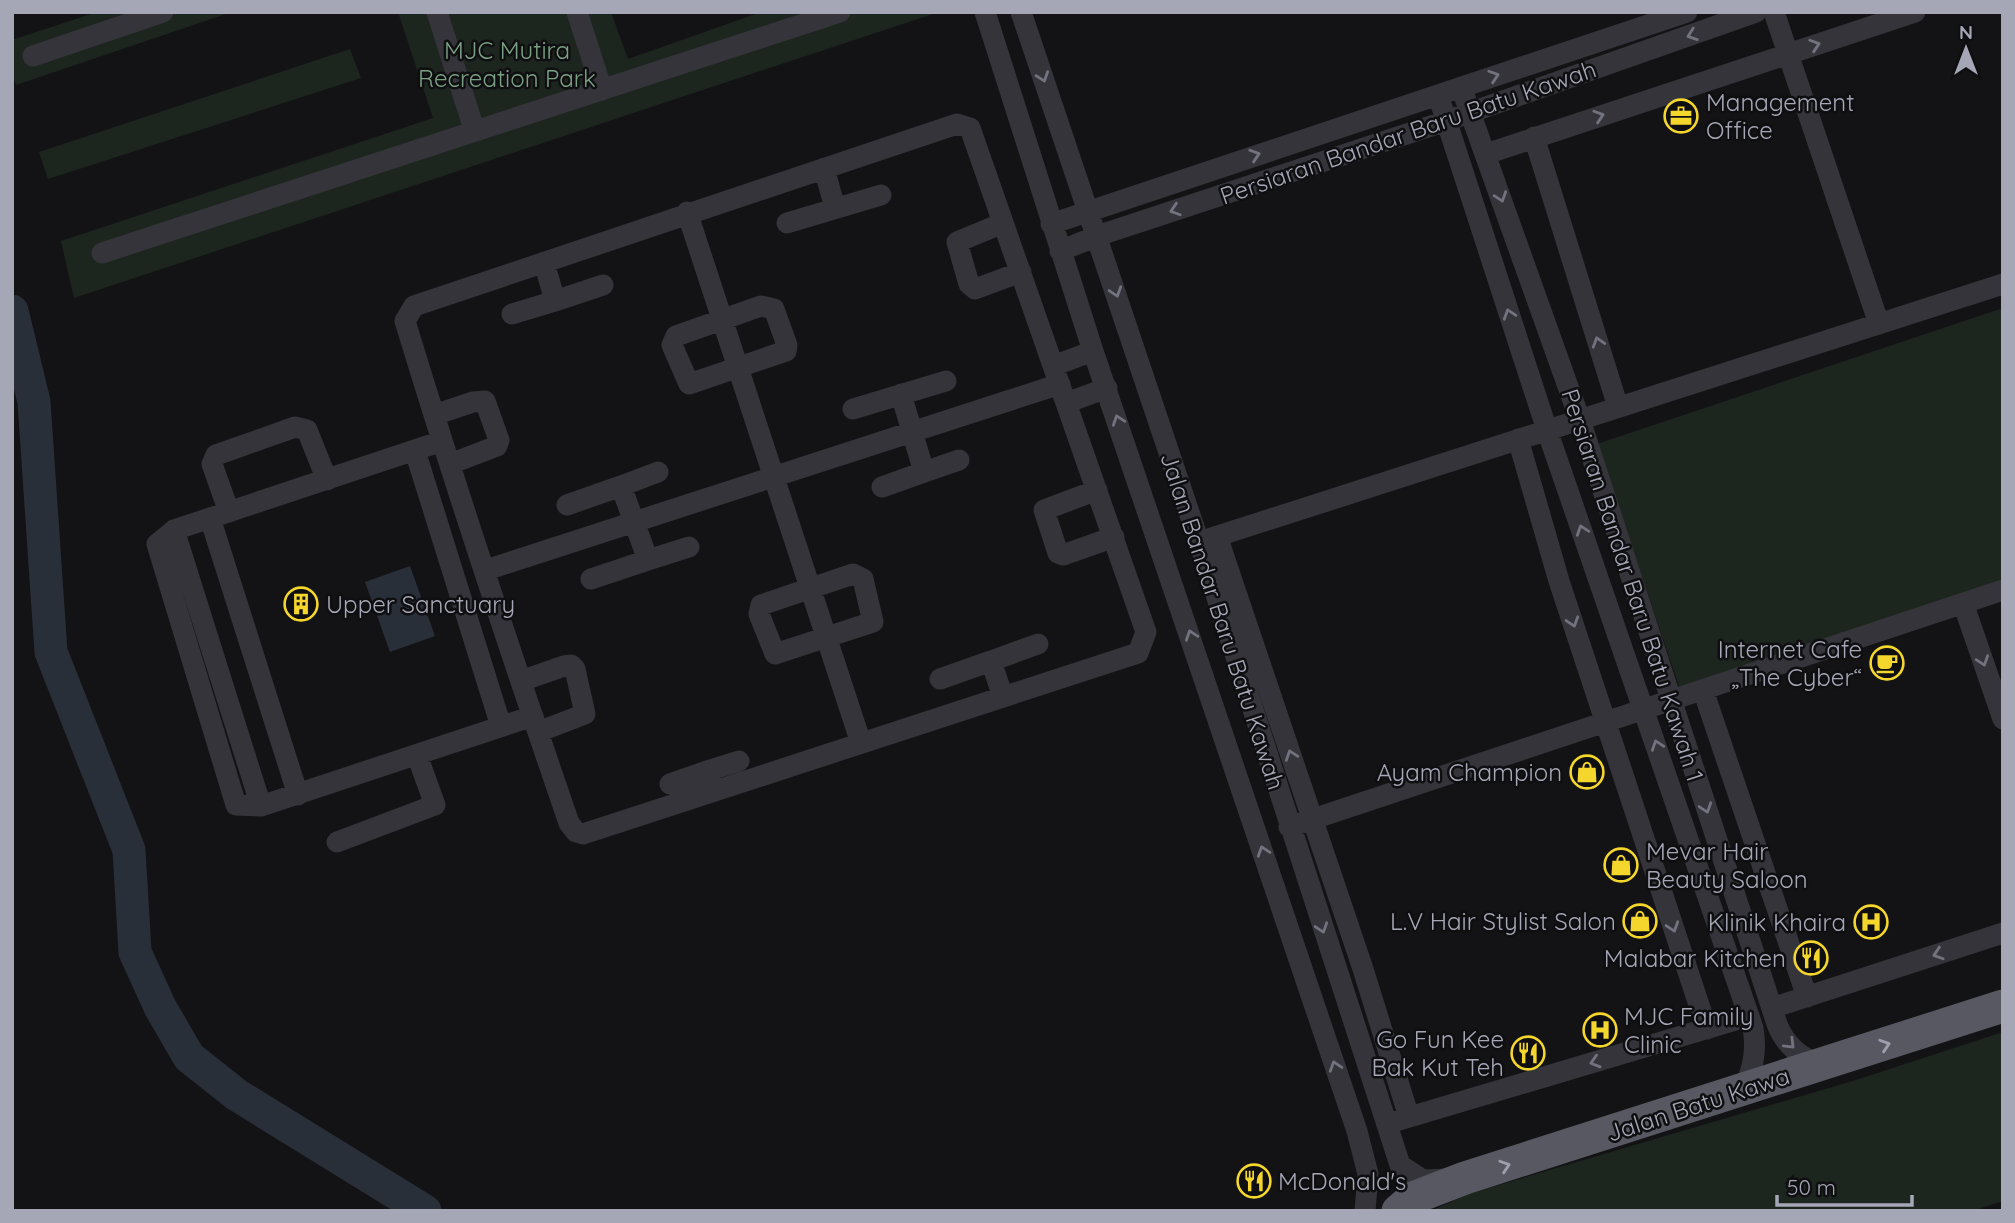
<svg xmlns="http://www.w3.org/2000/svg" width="2015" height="1223" font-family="Quicksand,sans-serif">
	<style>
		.green { fill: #1d251f }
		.water { fill: #292f39 }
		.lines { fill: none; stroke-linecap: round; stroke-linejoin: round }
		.river { stroke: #292f39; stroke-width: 33 }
		.minor { stroke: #34343a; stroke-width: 21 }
		.trunk { stroke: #585862; stroke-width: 33 }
		.oneway { stroke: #72737e }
		.oneway2 { stroke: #9d9fae }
		.labels { text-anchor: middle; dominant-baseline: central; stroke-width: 5; stroke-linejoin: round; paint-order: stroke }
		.park-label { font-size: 24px; fill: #7ba184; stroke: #0f0e10 }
		.poi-label { font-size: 24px; fill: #a5a7b6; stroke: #0f0e10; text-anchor: end }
		.street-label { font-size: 24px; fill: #a5a7b6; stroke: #0f0e10 }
	</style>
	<rect width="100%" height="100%" fill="#131315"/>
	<path class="green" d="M97,12H232L16,85L12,73V40Z
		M398,12H611L628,59L761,12H939L74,298L61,241L433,118Z
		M350,49L361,78L48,179L39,152Z
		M2003,308V581L1680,689L1597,444Z
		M2003,1032V1201L1972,1211H1431L1468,1194L1856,1080Z"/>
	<path class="water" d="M410,566L435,636L390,652L365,582Z"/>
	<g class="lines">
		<path class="river" d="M12,311L34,402L51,652L129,850L135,952L160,1007L189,1057L237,1095L425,1211"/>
		<path class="minor" d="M437,12L474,129
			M577,12L602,90
			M985,12L1093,351L1357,1131L1368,1174L1365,1211
			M1021,12L1199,542L1400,1165L1423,1180L1447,1179
			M1774,12L1879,324
			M33,56L163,12
			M1461,87L1580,420L1777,1024C1785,1045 1800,1057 1821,1066
			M1438,95L1547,430L1753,1028C1757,1051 1753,1068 1744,1089
			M957,124L970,128L1146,632L1138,653L583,834L576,832L569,823C512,657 456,489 405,321L414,306Z
			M1534,137L1618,407
			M1486,154L1915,12
			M824,168L835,208
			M687,212L861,743
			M787,223L881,195
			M1003,223L957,242L969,284L975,289L1021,272
			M1051,224L1687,12
			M1060,251L1097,236L1446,121L1756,12
			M102,253L840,12
			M555,301L603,285
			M761,306L774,309L787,345L786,351L689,384L672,345L676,336Z
			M512,314L555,301L544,262
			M1053,366L1093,351
			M1066,403L1107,388
			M853,409L946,381
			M434,415L473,402L485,401L499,440L497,446L450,464
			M1518,439L1559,581L1707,1029
			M442,441L174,530L157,544L236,805L261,806L533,716
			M415,451L501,726
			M924,472L959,460
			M882,487L924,472L901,394
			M1097,490L1044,510L1058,553L1063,555L1114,537
			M567,505L621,486
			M229,512L212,464L216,455L295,427L307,430L327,480
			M210,518L298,795
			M174,530L261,806
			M1217,536L1363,969L1409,1117
			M1199,542L2003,284
			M648,560L689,547
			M486,570L1060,384
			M853,574L863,579L873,622L775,654L759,614L761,605Z
			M591,579L648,560L621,486L658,472
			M1963,603L2003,719
			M940,679L991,661
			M521,681L564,666L571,665L575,669L585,714L538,732
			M1703,690L1807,997
			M1003,697L991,661L1038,644
			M670,784L707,771
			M714,791L707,771L739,761
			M1289,827L2003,590
			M337,842L435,805L417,755
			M1772,1008L2003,933
			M1396,1121L1749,1016"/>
		<path class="trunk" d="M1398,1211L1413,1198L1465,1178L2003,1006"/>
	</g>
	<defs><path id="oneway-chevron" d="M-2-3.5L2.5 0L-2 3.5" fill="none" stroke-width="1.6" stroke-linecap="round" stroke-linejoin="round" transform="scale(1.75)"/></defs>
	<g class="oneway">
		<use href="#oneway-chevron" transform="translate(1692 35) rotate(161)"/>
		<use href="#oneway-chevron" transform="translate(1815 45) rotate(-18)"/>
		<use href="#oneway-chevron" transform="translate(1494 76) rotate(-18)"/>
		<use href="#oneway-chevron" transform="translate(1043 77) rotate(71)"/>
		<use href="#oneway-chevron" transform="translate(1599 116) rotate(-18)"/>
		<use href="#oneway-chevron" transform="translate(1255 155) rotate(-18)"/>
		<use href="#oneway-chevron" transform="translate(1501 197) rotate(71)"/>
		<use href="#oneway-chevron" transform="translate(1175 210) rotate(162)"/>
		<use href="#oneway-chevron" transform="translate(1116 292) rotate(72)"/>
		<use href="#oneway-chevron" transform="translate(1509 314) rotate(-108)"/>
		<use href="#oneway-chevron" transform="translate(1598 342) rotate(-107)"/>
		<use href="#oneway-chevron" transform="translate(1118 420) rotate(-109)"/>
		<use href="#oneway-chevron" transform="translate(1582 530) rotate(-109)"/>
		<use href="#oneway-chevron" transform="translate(1573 622) rotate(72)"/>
		<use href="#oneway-chevron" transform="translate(1191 635) rotate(-109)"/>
		<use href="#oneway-chevron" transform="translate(1983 661) rotate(71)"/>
		<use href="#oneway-chevron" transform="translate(1657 745) rotate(-109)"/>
		<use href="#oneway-chevron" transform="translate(1291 755) rotate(-109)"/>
		<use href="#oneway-chevron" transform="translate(1706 808) rotate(72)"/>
		<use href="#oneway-chevron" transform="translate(1263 851) rotate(-108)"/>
		<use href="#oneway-chevron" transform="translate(1673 927) rotate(72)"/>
		<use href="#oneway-chevron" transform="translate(1322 928) rotate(72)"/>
		<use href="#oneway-chevron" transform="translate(1938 954) rotate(162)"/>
		<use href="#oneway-chevron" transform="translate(1790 1044) rotate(45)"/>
		<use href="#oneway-chevron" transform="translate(1595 1062) rotate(163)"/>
		<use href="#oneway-chevron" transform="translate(1335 1066) rotate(-108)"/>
	</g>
	<g class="oneway2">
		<use href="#oneway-chevron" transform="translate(1885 1045) rotate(-18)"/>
		<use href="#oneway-chevron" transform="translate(1505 1166) rotate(-18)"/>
	</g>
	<defs>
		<symbol id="office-ring" viewBox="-11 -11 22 22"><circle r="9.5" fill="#0f0e10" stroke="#f4d62c" stroke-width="1.5"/><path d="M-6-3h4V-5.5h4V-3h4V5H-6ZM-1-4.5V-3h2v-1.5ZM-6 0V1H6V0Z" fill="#f4d62c"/></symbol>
		<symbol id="building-ring" viewBox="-11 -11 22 22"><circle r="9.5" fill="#0f0e10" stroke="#f4d62c" stroke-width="1.5"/><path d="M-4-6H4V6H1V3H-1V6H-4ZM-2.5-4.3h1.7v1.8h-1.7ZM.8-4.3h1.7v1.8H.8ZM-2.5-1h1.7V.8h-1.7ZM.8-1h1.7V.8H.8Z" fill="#f4d62c"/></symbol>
		<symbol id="cafe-ring" viewBox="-11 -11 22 22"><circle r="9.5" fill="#0f0e10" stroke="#f4d62c" stroke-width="1.5"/><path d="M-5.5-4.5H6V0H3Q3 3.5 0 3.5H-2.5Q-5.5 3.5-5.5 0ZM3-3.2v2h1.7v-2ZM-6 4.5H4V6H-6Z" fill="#f4d62c"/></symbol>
		<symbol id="shop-ring" viewBox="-11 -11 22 22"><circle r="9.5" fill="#0f0e10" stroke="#f4d62c" stroke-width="1.5"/><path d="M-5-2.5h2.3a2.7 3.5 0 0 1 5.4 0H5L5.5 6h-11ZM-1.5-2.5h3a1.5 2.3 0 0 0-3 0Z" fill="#f4d62c"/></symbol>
		<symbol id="hospital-ring" viewBox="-11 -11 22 22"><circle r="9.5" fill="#0f0e10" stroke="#f4d62c" stroke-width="1.5"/><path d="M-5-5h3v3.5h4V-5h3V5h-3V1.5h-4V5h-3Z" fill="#f4d62c"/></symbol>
		<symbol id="restaurant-ring" viewBox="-11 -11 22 22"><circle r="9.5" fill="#0f0e10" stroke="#f4d62c" stroke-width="1.5"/><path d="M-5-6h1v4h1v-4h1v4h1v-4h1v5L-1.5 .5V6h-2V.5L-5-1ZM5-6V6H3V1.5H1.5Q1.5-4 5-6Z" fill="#f4d62c"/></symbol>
	</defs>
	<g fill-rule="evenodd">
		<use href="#office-ring" x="1662" y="97" width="38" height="38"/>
		<use href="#building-ring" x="282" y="585" width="38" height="38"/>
		<use href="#cafe-ring" x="1868" y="644" width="38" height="38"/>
		<use href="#shop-ring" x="1568" y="753" width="38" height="38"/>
		<use href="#shop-ring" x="1602" y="846" width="38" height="38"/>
		<use href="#shop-ring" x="1621" y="902" width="38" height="38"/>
		<use href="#hospital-ring" x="1852" y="903" width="38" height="38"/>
		<use href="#restaurant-ring" x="1792" y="939" width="38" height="38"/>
		<use href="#hospital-ring" x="1581" y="1011" width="38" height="38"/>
		<use href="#restaurant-ring" x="1509" y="1034" width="38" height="38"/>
		<use href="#restaurant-ring" x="1235" y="1162" width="38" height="38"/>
	</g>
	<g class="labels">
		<g class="park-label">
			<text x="507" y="50">MJC Mutira<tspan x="507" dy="28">Recreation Park</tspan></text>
		</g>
		<g class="poi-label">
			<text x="1706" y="102" text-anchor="start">Management<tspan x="1706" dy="28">Office</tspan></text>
			<text x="326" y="604" text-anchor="start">Upper Sanctuary</text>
			<text x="1862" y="649">Internet Cafe<tspan x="1862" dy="28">„The Cyber“</tspan></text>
			<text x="1562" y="772">Ayam Champion</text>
			<text x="1646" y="851" text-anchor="start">Mevar Hair<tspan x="1646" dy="28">Beauty Saloon</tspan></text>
			<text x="1616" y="921">L.V Hair Stylist Salon</text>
			<text x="1846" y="922">Klinik Khaira</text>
			<text x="1786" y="958">Malabar Kitchen</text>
			<text x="1624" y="1016" text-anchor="start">MJC Family<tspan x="1624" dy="28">Clinic</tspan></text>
			<text x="1504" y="1039">Go Fun Kee<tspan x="1504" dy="28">Bak Kut Teh</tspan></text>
			<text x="1278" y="1181" text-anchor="start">McDonald's</text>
		</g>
		<g class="street-label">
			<text transform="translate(1408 132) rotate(-19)">Persiaran Bandar Baru Batu Kawah</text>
			<text transform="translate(1633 585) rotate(72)">Persiaran Bandar Baru Batu Kawah 1</text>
			<text transform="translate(1223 621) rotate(72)">Jalan Bandar Baru Batu Kawah</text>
			<text transform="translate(1698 1104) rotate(-18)">Jalan Batu Kawa</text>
		</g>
	</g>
	<rect width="2015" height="1223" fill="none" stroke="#a5a7b6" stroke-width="28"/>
	<g transform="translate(1966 49)" stroke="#0f0e10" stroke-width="5" paint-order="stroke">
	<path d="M0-5L12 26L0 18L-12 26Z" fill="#a5a7b6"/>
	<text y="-10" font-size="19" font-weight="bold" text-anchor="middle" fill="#a5a7b6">N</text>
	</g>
	<path d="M1777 1195v10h135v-10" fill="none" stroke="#a5a7b6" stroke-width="3.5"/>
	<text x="1787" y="1195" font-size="21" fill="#a5a7b6" stroke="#0f0e10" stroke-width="5" paint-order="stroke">50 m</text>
</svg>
